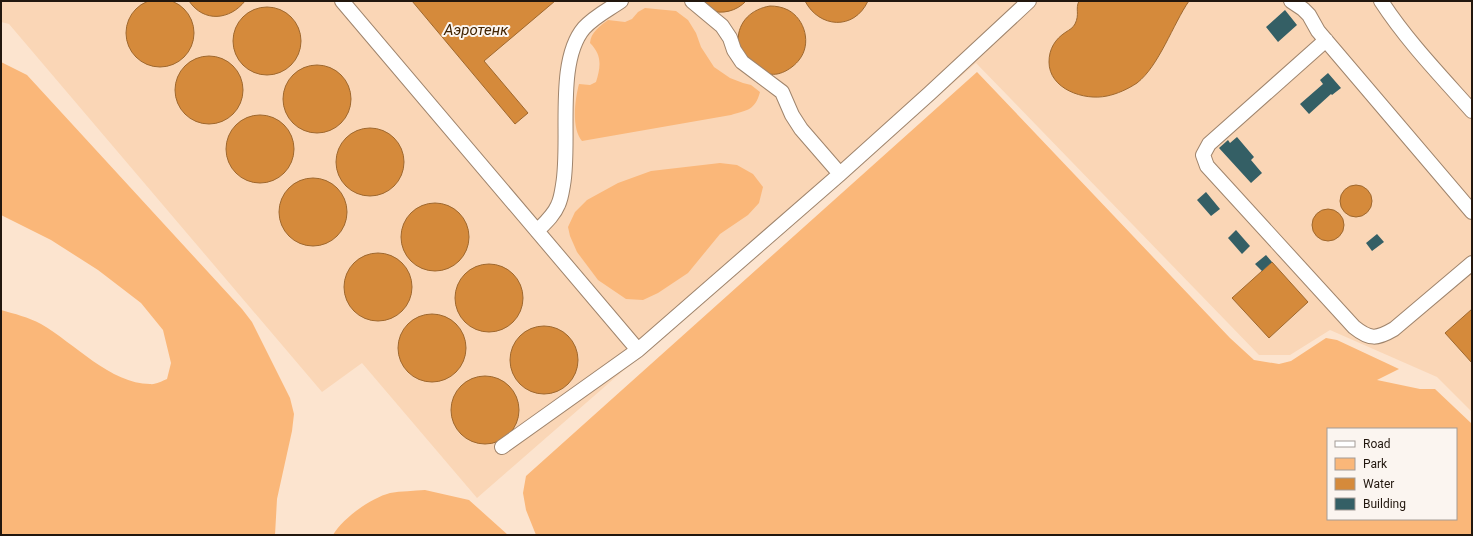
<svg xmlns="http://www.w3.org/2000/svg" width="1473" height="536" font-family="Roboto,sans-serif">
	<style>
		.built { fill: #fad6b6 }
		.green { fill: #fab779; fill-rule: evenodd }
		.water { fill: #d58a3b; stroke: #9f682e }
		.building { fill: #345f65 }
		.lines { fill: none; stroke-linecap: round; stroke-linejoin: round }
		.minor-casing { stroke: #9f846c; stroke-width: 16 }
		.minor { stroke: #fff; stroke-width: 14 }
		.labels { text-anchor: middle; dominant-baseline: central; stroke-width: 4; stroke-linejoin: round; paint-order: stroke }
		.water-label { font-size: 15px; font-style: italic; fill: #422402; stroke: #fbf5f0 }
	</style>
	<rect width="100%" height="100%" fill="#fce4cf"/>
	<path class="built" d="M1,1H1472V412L1437,377L1330,330L1290,355H1259L976,63L477,498L362,363L322,392L9,24L1,22Z"/>
	<path class="green" d="M645,8L676,11L688,20L696,33L701,47L714,67L730,78L743,83L751,85L760,92C755,110 748,110 731,115L582,141C571,128 575,99 579,84L590,85L596,82C601,66 602,55 590,43C591,32 600,26 608,20L625,22L632,19L638,12Z
		M1,62L27,75L242,309L252,322L290,398L294,414L292,431L277,499L275,535H1V310C15,314 28,317 41,324C74,343 111,384 150,384C155,385 162,381 167,379L171,363L163,330L141,303L98,270L51,240L1,215Z
		M977,72L1230,338L1254,360L1279,364L1291,361L1326,338L1337,340L1399,369L1377,380L1420,389H1435L1472,424V535H536L526,510L523,493L526,476ZM1328,429H1456V519H1328Z
		M720,163L737,165L753,174L763,187L759,203L748,215L720,234L688,273L658,293L643,300L626,299L598,280L577,252L570,236L568,227L575,212L587,200L618,183L651,171Z
		M425,490L469,500L508,535H333C343,518 371,498 390,493C401,491 414,491 425,490Z"/>
	<path class="water" d="M126 33a34 34 0 1 1 68 0a34 34 0 1 1-68 0Z
		M189,1H245C230,20 204,23 189,1Z
		M412,1H555L484,61L528,113L515,124Z
		M696,1H746C737,11 722,15 709,10C704,8 700,4 696,1Z
		M805,1H868C854,31 819,28 805,1Z
		M1079,1H1189C1173,24 1159,66 1137,83C1128,89 1117,94 1107,96C1084,101 1049,89 1049,62C1049,49 1055,39 1066,32C1069,30 1073,28 1075,24C1080,14 1075,9 1079,1Z
		M770,6C776,6 782,7 788,10C805,19 812,44 799,60C793,68 778,78 767,73C762,70 757,65 753,62C749,59 743,56 740,52C738,50 738,44 738,41C738,21 752,9 770,6Z
		M233 41a34 34 0 1 1 68 0a34 34 0 1 1-68 0Z
		M175 90a34 34 0 1 1 68 0a34 34 0 1 1-68 0Z
		M283 99a34 34 0 1 1 68 0a34 34 0 1 1-68 0Z
		M226 149a34 34 0 1 1 68 0a34 34 0 1 1-68 0Z
		M336 162a34 34 0 1 1 68 0a34 34 0 1 1-68 0Z
		M279 212a34 34 0 1 1 68 0a34 34 0 1 1-68 0Z
		M1340 201a16 16 0 1 1 32 0a16 16 0 1 1-32 0Z
		M401 237a34 34 0 1 1 68 0a34 34 0 1 1-68 0Z
		M1312 225a16 16 0 1 1 32 0a16 16 0 1 1-32 0Z
		M344 287a34 34 0 1 1 68 0a34 34 0 1 1-68 0Z
		M1272,262L1308,302L1269,338L1232,298Z
		M455 298a34 34 0 1 1 68 0a34 34 0 1 1-68 0Z
		M1472,309V363L1445,333Z
		M398 348a34 34 0 1 1 68 0a34 34 0 1 1-68 0Z
		M510 360a34 34 0 1 1 68 0a34 34 0 1 1-68 0Z
		M451 410a34 34 0 1 1 68 0a34 34 0 1 1-68 0Z"/>
	<path class="building" d="M1285,10L1297,25L1278,42L1266,27Z
		M1328,73L1341,88L1332,95L1331,94L1309,114L1300,104L1323,84L1320,80Z
		M1237,137L1254,157L1251,160L1262,173L1251,183L1219,148L1228,140L1230,143Z
		M1206,192L1220,209L1211,216L1197,200Z
		M1236,230L1250,246L1242,254L1228,238Z
		M1377,234L1384,242L1372,251L1366,243Z
		M1266,255L1272,262L1262,271L1255,264Z"/>
	<g class="lines">
		<defs>
			<path id="minor" d="M342,1L638,350
				M692,1L722,26L730,38L734,50L742,62L782,92L792,115L801,129L840,174
				M1291,1L1303,9L1309,15L1318,31L1472,212
				M1381,1C1407,41 1440,75 1472,111
				M1326,40L1209,144L1203,155L1207,166L1354,327C1370,340 1377,339 1394,329L1472,263
				M537,231C545,223 554,215 558,205C561,199 562,191 563,185C571,141 555,62 584,28C595,16 608,10 621,1
				M502,447L638,350L840,174L930,93L1029,1"/>
		</defs>
		<use href="#minor" class="minor-casing"/>
		<use href="#minor" class="minor"/>
	</g>
	<g class="labels">
		<g class="water-label">
			<text x="476" y="30">Аэротенк</text>
		</g>
	</g>
	<rect width="1473" height="536" fill="none" stroke="#22170e" stroke-width="4"/>
	<rect x="1327" y="428" width="130" height="92" fill="#fbf5f0" stroke="#a49c96"/>
	<rect x="1335" y="441" width="20" height="6" fill="#ffffff" stroke="#a49c96"/>
	<text x="1363" y="448" font-size="12" fill="#22170e">Road</text>
	<rect x="1335" y="458" width="20" height="12" fill="#fab779" stroke="#a49c96"/>
	<text x="1363" y="468" font-size="12" fill="#22170e">Park</text>
	<rect x="1335" y="478" width="20" height="12" fill="#d58a3b" stroke="#a49c96"/>
	<text x="1363" y="488" font-size="12" fill="#22170e">Water</text>
	<rect x="1335" y="498" width="20" height="12" fill="#345f65" stroke="#a49c96"/>
	<text x="1363" y="508" font-size="12" fill="#22170e">Building</text>
</svg>
